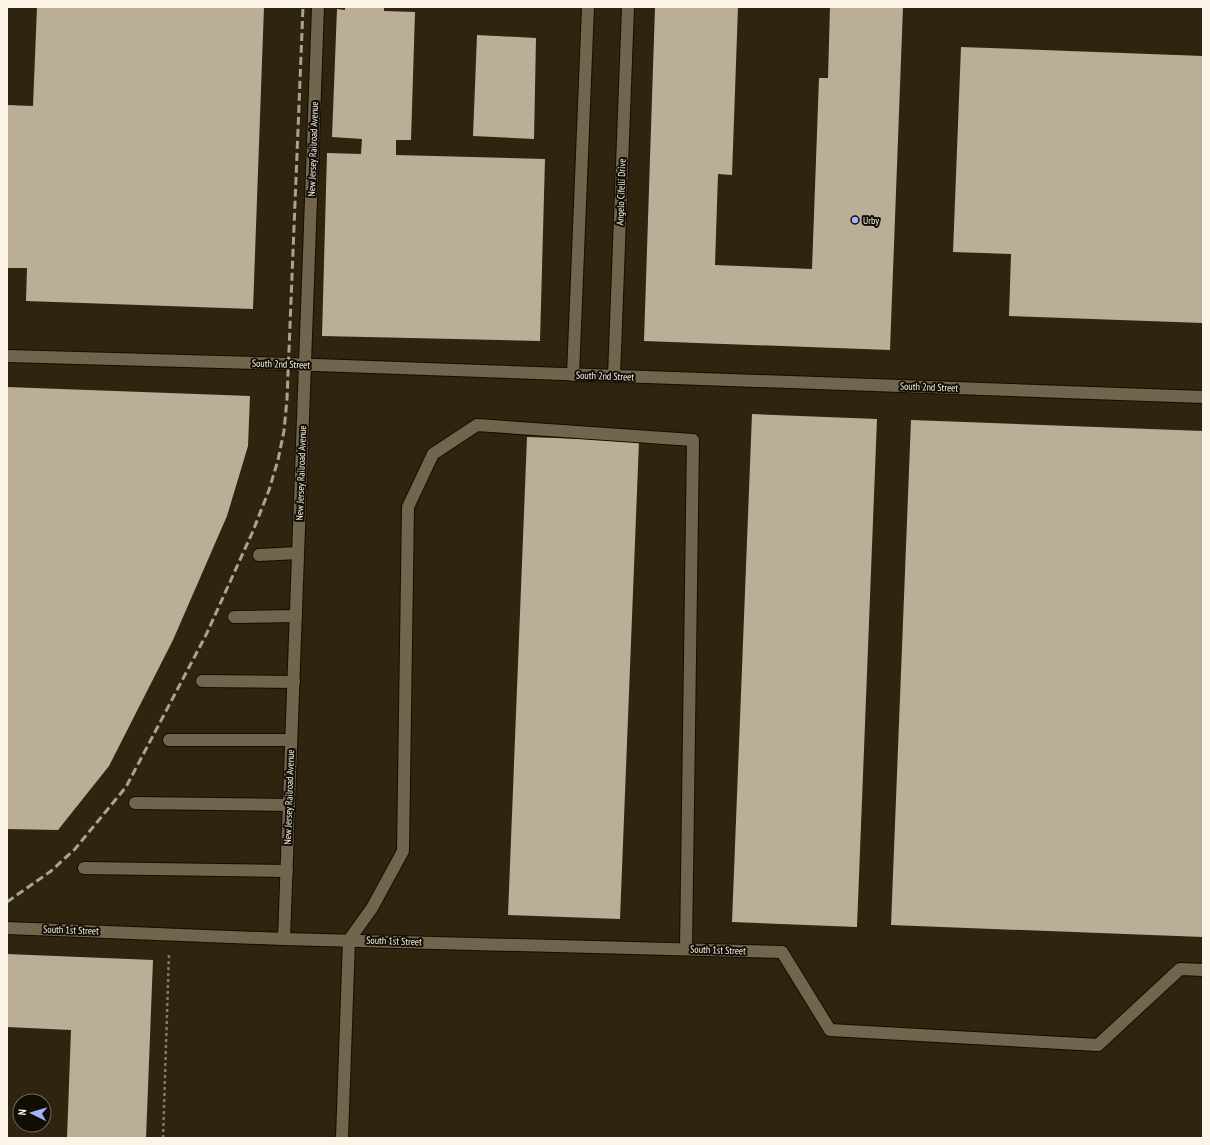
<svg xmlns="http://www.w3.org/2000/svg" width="1210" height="1145" font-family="'PT Sans Narrow',sans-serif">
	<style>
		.building { fill: #bbae96 }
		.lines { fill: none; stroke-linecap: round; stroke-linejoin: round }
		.lane-casing { stroke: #160d00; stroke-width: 14 }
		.street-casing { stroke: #160d00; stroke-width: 14 }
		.path { stroke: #837a69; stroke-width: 2.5; stroke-dasharray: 3 3; stroke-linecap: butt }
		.lane { stroke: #71654e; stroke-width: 12 }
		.street { stroke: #71654e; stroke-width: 12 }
		.rail { stroke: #aba292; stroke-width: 3; stroke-dasharray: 8 4; stroke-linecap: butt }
		.poi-dot { fill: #a3b2fd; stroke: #120e06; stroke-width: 1.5 }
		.labels { text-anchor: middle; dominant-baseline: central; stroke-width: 4; stroke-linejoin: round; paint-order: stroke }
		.street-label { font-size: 10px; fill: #fbf4e7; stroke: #120e06 }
		.poi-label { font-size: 10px; fill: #fbf4e7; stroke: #120e06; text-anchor: start }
	</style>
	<rect width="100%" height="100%" fill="#2e240f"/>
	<path class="building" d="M37,7H264L253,309L26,301L27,268H7V105L33,106Z
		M345,7H384V11L415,12L411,140H396V155L545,159L540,341L322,336L327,153L361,154L362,139L332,137L337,9L345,10Z
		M655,7H738L732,175L718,174L715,265L812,269L819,78H828L830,7H903L890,350L644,341Z
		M477,35L536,38L534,139L473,136Z
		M961,47L1203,56V323L1009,316L1011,254L953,252Z
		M7,387L250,396L248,446L227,516L173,640L109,766L58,830L7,829Z
		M752,414L877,419L857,927L732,922Z
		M911,420L1203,431V937L891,925Z
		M527,437L639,441L620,919L508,915Z
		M7,954L153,960L146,1138H67L71,1030L7,1027Z"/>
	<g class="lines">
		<defs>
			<path id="lane" d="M259,555L298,553
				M234,617L296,616
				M202,681L294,682
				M169,740H291
				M135,803L289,805
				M84,868L287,871
				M782,952L830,1030L1098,1045L1180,969L1203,970
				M342,1138L349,940L372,908L403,851L408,507L433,454L477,425L693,440L686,949"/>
			<path id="street" d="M7,356L288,364L1203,397
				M573,375L588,7
				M614,376L628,7
				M7,928L284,939L782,952
				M284,939L318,7"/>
		</defs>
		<use href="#lane" class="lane-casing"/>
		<use href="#street" class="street-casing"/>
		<path class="path" d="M163,1138L169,953"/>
		<use href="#lane" class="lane"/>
		<use href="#street" class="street"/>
		<path class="rail" d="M7,902L51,871L75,849L126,787L206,635L253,531L269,490L278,460L284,431L287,399L303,7"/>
	</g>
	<circle class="poi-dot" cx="855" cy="220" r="4"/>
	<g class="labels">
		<g class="street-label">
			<text transform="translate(313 149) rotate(-88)">New Jersey Railroad Avenue</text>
			<text transform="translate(621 192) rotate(-88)">Angelo Cifelli Drive</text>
			<text transform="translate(281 364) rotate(2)">South 2nd Street</text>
			<text transform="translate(605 376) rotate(2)">South 2nd Street</text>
			<text transform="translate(929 387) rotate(2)">South 2nd Street</text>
			<text transform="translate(301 473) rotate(-88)">New Jersey Railroad Avenue</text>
			<text transform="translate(289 797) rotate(-88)">New Jersey Railroad Avenue</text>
			<text transform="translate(71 930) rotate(2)">South 1st Street</text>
			<text transform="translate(394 941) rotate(2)">South 1st Street</text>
			<text transform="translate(718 950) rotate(2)">South 1st Street</text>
		</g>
		<g class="poi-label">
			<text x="863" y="220">Urby</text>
		</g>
	</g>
	<rect width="1210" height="1145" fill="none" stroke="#fbf4e7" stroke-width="16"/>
	<g transform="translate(32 1113) rotate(275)"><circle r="19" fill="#120e06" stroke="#6f6a60"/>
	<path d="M0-3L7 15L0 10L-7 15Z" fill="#a3b2fd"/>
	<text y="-6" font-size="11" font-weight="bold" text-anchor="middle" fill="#fbf4e7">N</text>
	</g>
</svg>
